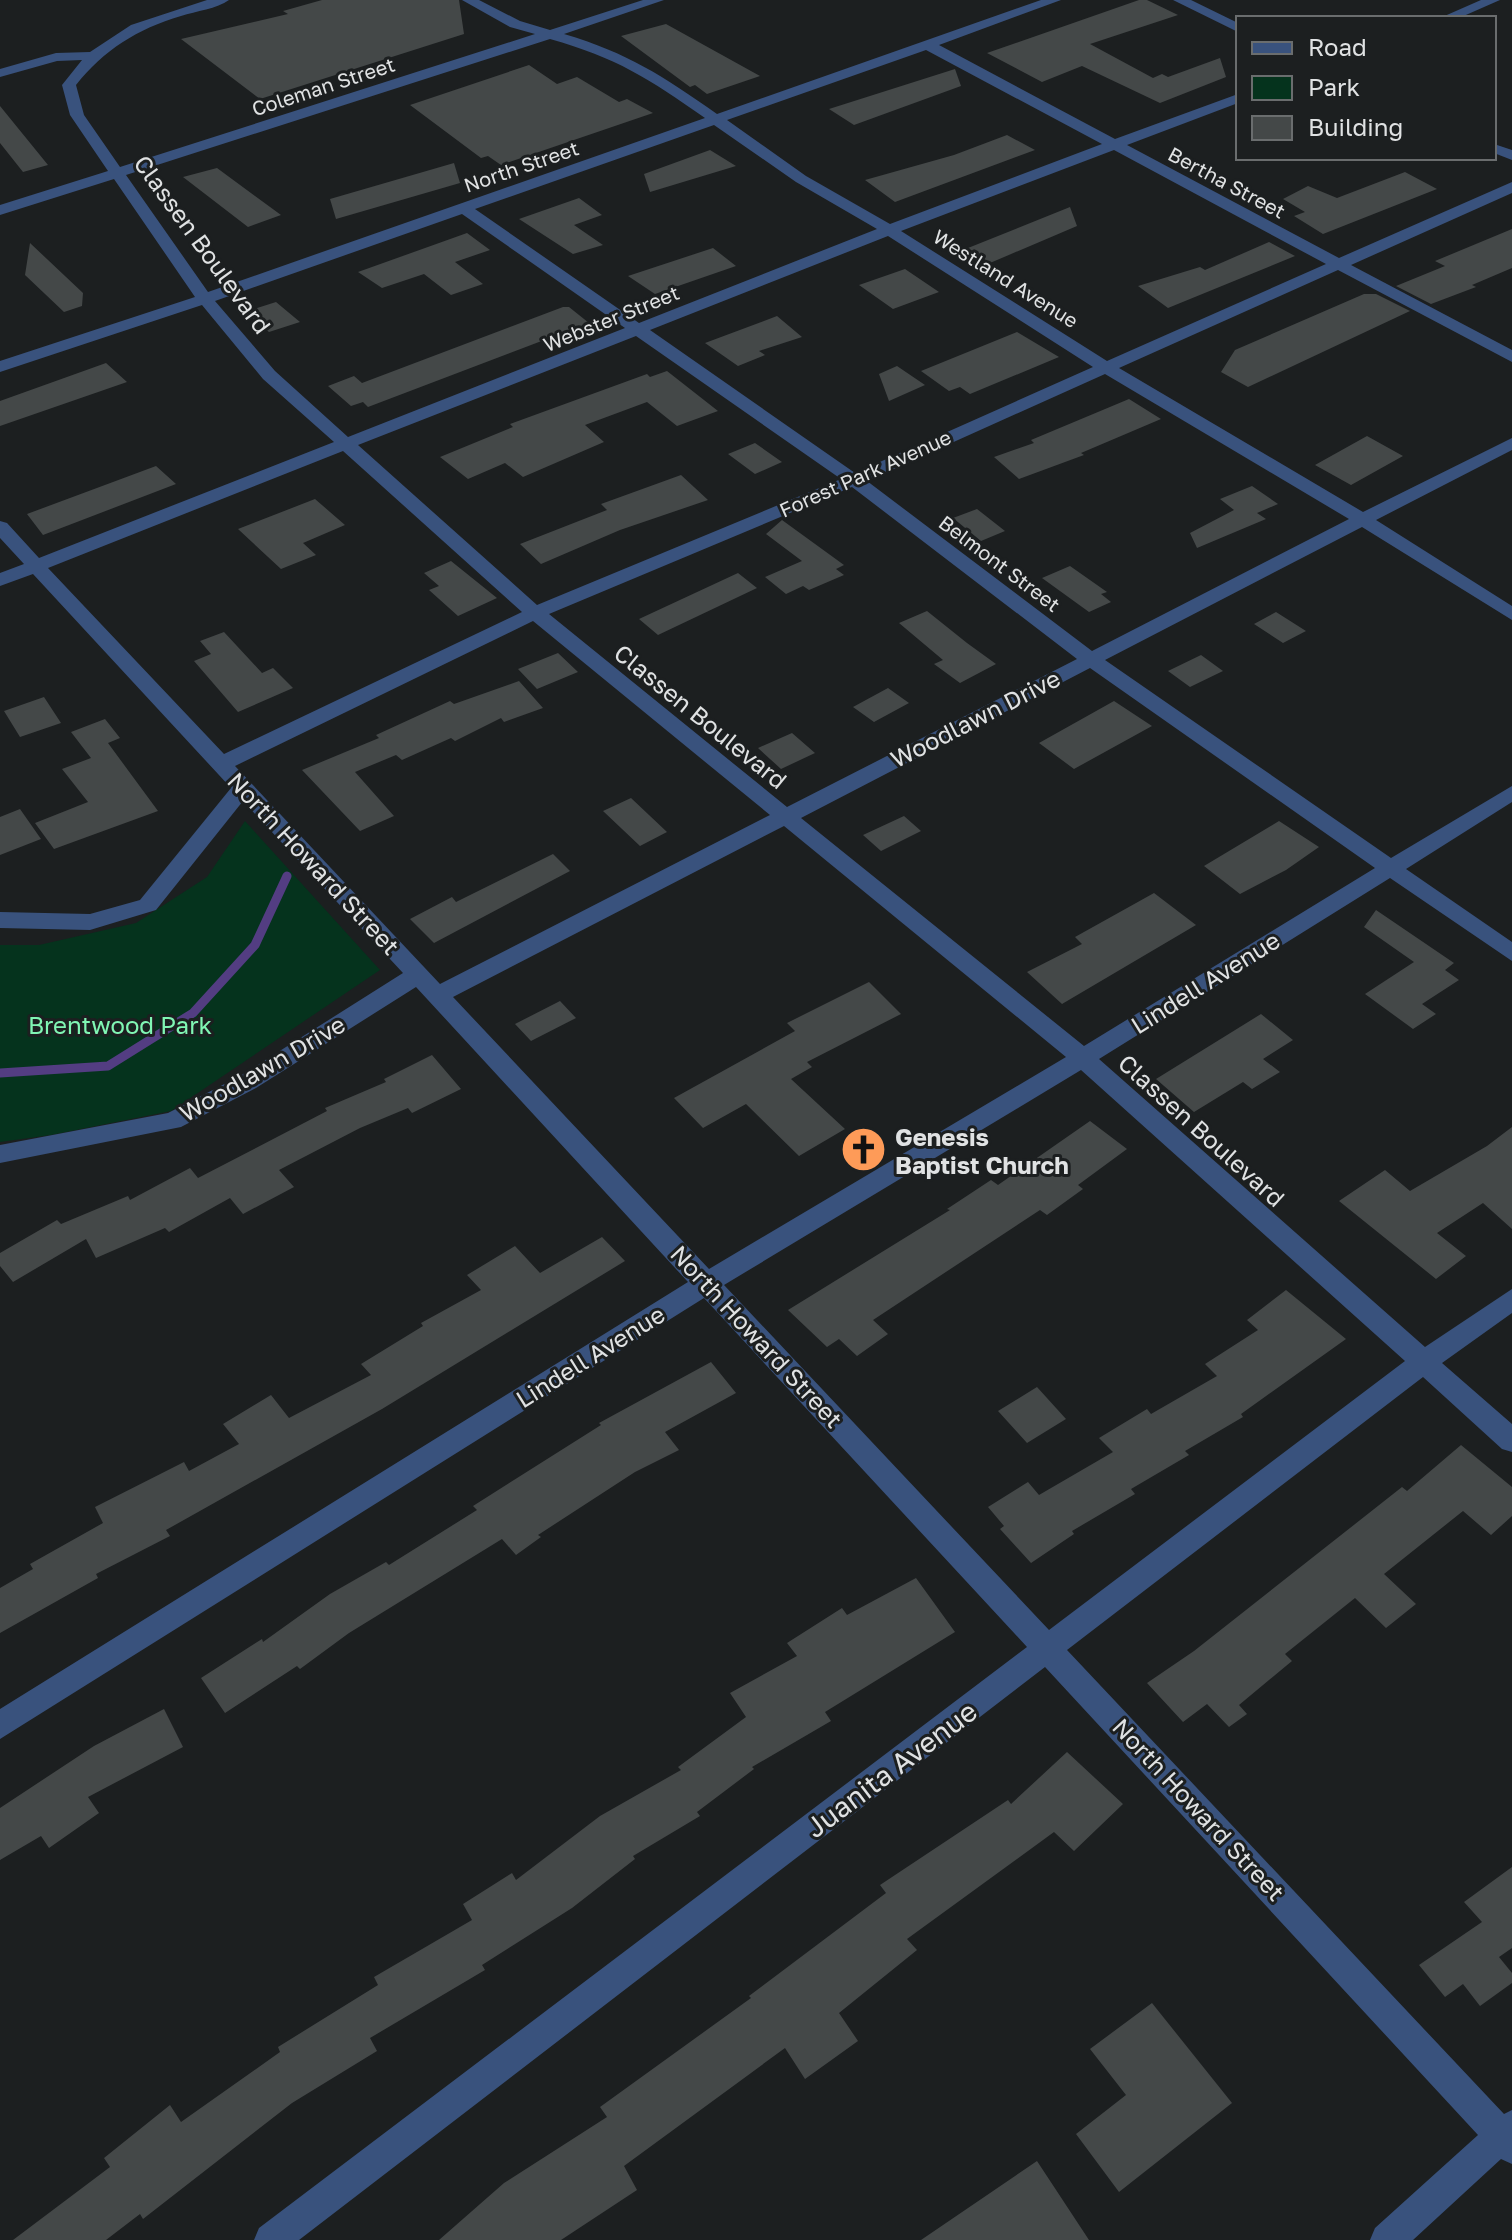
<svg xmlns="http://www.w3.org/2000/svg" width="1512" height="2240" font-family="'Golos Text',sans-serif">
	<style>
		.green { fill: #05331d }
		.lines { fill: none; stroke-linecap: round; stroke-linejoin: round }
		.stream { stroke: #533d82; stroke-width: 9 }
		.building { fill: #444848 }
		.minor { fill: #39527d; fill-rule: evenodd }
		.labels { text-anchor: middle; dominant-baseline: central; stroke-width: 6; stroke-linejoin: round; paint-order: stroke }
		.far-street-label { font-size: 20px; fill: #e0e2e3; stroke: #1c1f20 }
		.street-label { font-size: 24px; fill: #e0e2e3; stroke: #1c1f20 }
		.park-label { font-size: 24px; fill: #80f6b4; stroke: #1c1f20 }
		.poi-label { font-size: 24px; font-weight: bold; fill: #e0e2e3; stroke: #1c1f20; text-anchor: start }
		.near-street-label { font-size: 28px; fill: #e0e2e3; stroke: #1c1f20 }
	</style>
	<rect width="100%" height="100%" fill="#1c1f20"/>
	<path class="green" d="M245,821L380,970L171,1111L51,1135L0,1142V945H39L136,923L207,877Z"/>
	<g class="lines">
		<path class="stream" d="M0,1073L108,1066L193,1013L255,945L287,876"/>
	</g>
	<path class="building" d="M322,0H459L464,34L260,99L181,39L288,14L283,11Z
		M1139,0H1147L1178,15L1090,44L1153,78L1162,74L1168,77L1220,58L1226,77L1160,103L1082,66L1042,82L987,53Z
		M666,24L760,76L707,94L695,85L690,87L621,36Z
		M529,65L557,84L577,77L619,102L627,99L653,113L501,165L488,156L481,158L410,105Z
		M955,69L961,86L854,125L829,109Z
		M0,106L48,165L23,172L0,143Z
		M1007,135L1035,150L895,202L865,180L954,155Z
		M710,150L736,166L650,192L644,174Z
		M454,163L460,183L336,219L330,199Z
		M217,168L281,215L248,227L183,177Z
		M1405,172L1437,189L1323,234L1294,216L1305,212L1283,199L1308,186L1337,198Z
		M579,198L602,215L574,225L603,245L573,254L519,219Z
		M1070,207L1077,226L990,263L968,248Z
		M1512,229V268L1472,285L1476,287L1431,304L1396,286L1445,266L1435,261Z
		M467,233L490,250L455,262L483,284L451,295L424,274L382,288L358,272Z
		M1269,242L1295,256L1168,308L1138,286L1200,267L1205,270Z
		M30,243L83,293L82,306L64,312L25,275Z
		M713,248L736,266L655,294L628,276Z
		M905,269L939,292L893,309L859,285Z
		M1364,294H1376L1410,311L1248,387L1221,372L1235,350Z
		M276,302L300,322L269,332L245,312Z
		M563,307H569L589,323L368,407L363,402L351,406L328,386L354,376L362,383Z
		M777,316L802,337L759,351L765,355L738,366L705,343Z
		M1017,332L1059,357L970,394L960,387L949,391L921,371Z
		M106,363L127,382L0,426V401Z
		M897,366L925,385L889,401L879,374Z
		M667,371L718,411L677,426L647,402L585,425L604,442L523,477L505,463L468,479L440,457L513,427L510,424L647,374L650,377Z
		M1129,399L1161,419L1081,453L1084,455L1019,479L994,457L1034,443L1031,440Z
		M1367,436L1403,456L1351,485L1315,465Z
		M755,443L782,462L755,474L728,454Z
		M156,466L176,484L43,535L27,514Z
		M681,475L708,500L620,530L541,564L520,544L607,510L601,504Z
		M1252,486L1278,504L1257,513L1266,519L1197,548L1190,533L1234,510L1220,499Z
		M315,499L345,525L303,543L316,555L281,569L238,529Z
		M977,509L1005,531L981,541L953,518Z
		M782,520L844,565L836,569L844,575L809,590L803,586L786,594L765,577L802,561L766,534Z
		M451,561L497,598L458,616L429,590L439,586L424,573Z
		M1070,566L1107,592L1101,594L1111,602L1089,612L1042,578Z
		M738,573L757,588L658,635L639,619Z
		M927,611L967,643L996,664L960,683L934,664L943,660L899,623Z
		M1276,612L1306,631L1283,643L1254,624Z
		M224,632L262,673L273,668L293,688L238,712L194,661L211,654L200,641Z
		M558,653L578,672L537,689L518,669Z
		M1201,655L1223,671L1190,687L1168,671Z
		M519,681L543,708L504,722L501,718L455,741L451,738L402,760L396,755L355,772L394,816L360,831L302,770L379,738L376,735L450,701L454,704Z
		M888,688L909,703L874,722L853,707Z
		M44,697L61,723L20,737L4,711Z
		M1114,701L1152,726L1074,769L1039,743Z
		M105,719L120,738L108,743L158,811L54,849L35,823L88,802L62,769L91,758L71,732Z
		M792,733L815,753L781,769L758,748Z
		M631,798L667,832L640,846L603,811Z
		M20,809L41,839L0,855V817Z
		M904,816L921,831L881,851L863,835Z
		M1279,821L1319,847L1286,870L1240,894L1204,866Z
		M553,854L570,871L434,943L410,919L452,897L456,902Z
		M1154,893L1196,925L1062,1004L1027,972L1082,944L1075,937Z
		M1376,910L1454,963L1445,970L1459,980L1422,1004L1436,1014L1413,1029L1365,994L1414,962L1364,927Z
		M869,982L901,1014L807,1062L812,1067L791,1079L845,1129L799,1156L746,1104L703,1128L674,1098L795,1031L787,1023Z
		M560,1001L576,1018L531,1041L515,1024Z
		M1261,1014L1293,1040L1263,1059L1280,1072L1252,1089L1243,1082L1194,1112L1156,1079Z
		M432,1055L461,1089L412,1113L408,1108L360,1128L279,1170L294,1187L243,1214L230,1198L169,1232L165,1228L96,1258L86,1239L13,1282L0,1266V1253L57,1220L61,1224L128,1196L130,1200L190,1168L198,1178L327,1111L325,1108L386,1082L384,1079Z
		M1090,1121L1127,1149L1078,1185L1083,1189L1047,1215L1040,1210L873,1320L888,1334L857,1356L839,1339L827,1347L788,1310L950,1210L947,1209L991,1180L998,1185Z
		M1512,1127V1229L1483,1203L1437,1233L1466,1256L1436,1279L1339,1201L1385,1170L1410,1191L1487,1146Z
		M602,1237L625,1261L382,1409L166,1530L170,1536L96,1574L98,1578L0,1633V1588L33,1569L30,1564L103,1523L95,1507L184,1462L189,1471L239,1444L223,1424L271,1395L289,1418L371,1375L361,1364L423,1326L421,1323L481,1290L467,1275L515,1246L540,1273Z
		M1286,1290L1346,1339L1241,1414L1243,1417L1185,1451L1189,1455L1131,1489L1135,1494L1072,1531L1074,1534L1031,1563L1000,1529L1004,1526L988,1507L1028,1482L1039,1495L1113,1452L1099,1438L1147,1409L1151,1414L1217,1376L1205,1364L1258,1330L1247,1320Z
		M711,1362L736,1393L665,1432L679,1450L635,1472L538,1535L541,1537L516,1555L502,1539L349,1633L300,1669L297,1666L225,1713L201,1678L262,1639L263,1642L330,1594L386,1562L389,1565L477,1510L473,1506L601,1425L599,1423Z
		M1037,1387L1066,1419L1027,1443L998,1411Z
		M1461,1445L1512,1487V1516L1491,1535L1463,1511L1384,1574L1416,1604L1386,1628L1355,1598L1285,1654L1292,1661L1239,1705L1247,1714L1229,1727L1207,1704L1183,1722L1147,1683L1194,1651L1402,1487L1407,1491Z
		M916,1578L955,1632L825,1712L831,1721L752,1767L754,1769L697,1812L700,1816L633,1856L635,1859L572,1908L482,1965L485,1970L370,2038L377,2051L292,2103L143,2219L140,2214L106,2240H13L110,2167L104,2158L170,2105L181,2122L280,2052L278,2047L378,1985L374,1977L472,1920L463,1904L512,1873L516,1880L600,1816L681,1770L678,1767L746,1717L730,1693L797,1656L787,1643L842,1608L847,1615Z
		M164,1709L183,1747L88,1797L99,1813L49,1848L41,1836L0,1860V1808L94,1746Z
		M1067,1752L1123,1804L1074,1851L1054,1832L907,1939L917,1950L839,2013L858,2041L805,2079L785,2048L624,2166L637,2190L561,2240H439L504,2183L607,2117L600,2107L751,1998L749,1996L886,1893L880,1885L1008,1800L1011,1804Z
		M1512,1867V1948L1499,1957L1512,1973V1983L1480,2006L1463,1984L1445,1997L1419,1965L1482,1922L1464,1902Z
		M1152,2003L1232,2103L1119,2192L1076,2134L1126,2095L1090,2049Z
		M1037,2161L1089,2240H921Z"/>
	<g class="lines">
		<path class="minor" d="M207,0H229C217,9 196,11 181,16C137,29 104,50 76,85L84,115L120,167L535,34L510,27L462,0H479L520,21L550,30L643,0H664L564,34C628,53 663,76 717,114L1041,0H1061L939,45L1115,139L1238,94V103L1127,145L1339,258L1512,182V193L1351,265L1512,350V362L1338,270L1119,368L1363,512L1512,438V450L1376,520L1512,606V620L1362,527L1105,660L1391,858L1512,786V802L1406,869L1512,942V961L1390,878L1099,1059L1425,1347L1512,1289V1313L1442,1363L1512,1424V1452L1502,1449L1423,1377L1067,1650L1504,2114L1512,2110V2164L1501,2159L1413,2240H1370L1375,2228L1478,2135L1045,1667L299,2240H254L259,2228L1027,1647L704,1298L0,1739V1709L688,1282L416,987L256,1088L181,1127L0,1163V1145L168,1113L240,1076L403,973L243,801L156,910L90,930L0,928V912L90,914L140,900L231,788L33,574L0,586V573L24,564L0,538V521L7,523L39,558L334,442L263,379L202,305L0,372V361L195,297L114,179L0,215V205L108,171L70,115L62,85L82,60L57,61L0,77V69L56,53L90,52L131,25ZM550,39C617,58 648,78 705,118L208,292L126,175ZM926,50L1102,144L890,224L806,176L727,120ZM714,125L796,182L877,229L639,323L475,209ZM1114,150L1326,264L1107,361L901,231ZM462,214L625,328L348,437L275,371L215,301ZM888,236L1093,367L855,473L650,330ZM636,336L841,479L537,605L358,445ZM1105,374L1349,519L1092,651L867,481ZM343,451L522,612L224,754L48,568ZM852,487L1077,659L787,807L549,614ZM533,621L770,815L440,984L235,766ZM1090,668L1375,868L1084,1046L801,818ZM784,826L1066,1057L709,1269L453,997ZM1081,1070L1405,1361L1049,1630L724,1285Z
			M1173,0H1191L1238,23V32Z
			M1481,0H1500L1459,18H1440Z
			M1494,144L1512,150V160L1494,153Z"/>
	</g>
	<defs>
		<symbol id="church-disc" viewBox="-11 -11 22 22"><circle r="9.5" fill="#fe9b58" stroke="#1c1f20"/><path d="M-1.2-6h2.4v3.5h3.3v2.4h-3.3V6h-2.4V-.1h-3.3v-2.4h3.3Z" fill="#111"/></symbol>
	</defs>
	<g fill-rule="evenodd">
		<use href="#church-disc" x="838" y="1124" width="51" height="51"/>
	</g>
	<g class="labels">
		<g class="far-street-label">
			<text transform="translate(323 86) rotate(-18)">Coleman Street</text>
			<text transform="translate(521 166) rotate(-19)">North Street</text>
			<text transform="translate(1227 182) rotate(28)">Bertha Street</text>
			<text transform="translate(1006 278) rotate(32)">Westland Avenue</text>
			<text transform="translate(611 318) rotate(-22)">Webster Street</text>
			<text transform="translate(865 473) rotate(-24)">Forest Park Avenue</text>
			<text transform="translate(1000 563) rotate(37)">Belmont Street</text>
		</g>
		<g class="street-label">
			<text transform="translate(203 244) rotate(54)">Classen Boulevard</text>
			<text transform="translate(701 716) rotate(39)">Classen Boulevard</text>
			<text transform="translate(975 718) rotate(-27)">Woodlawn Drive</text>
			<text transform="translate(314 863) rotate(47)">North Howard Street</text>
			<text transform="translate(1205 982) rotate(-32)">Lindell Avenue</text>
			<text transform="translate(262 1068) rotate(-30)">Woodlawn Drive</text>
			<text transform="translate(1202 1130) rotate(42)">Classen Boulevard</text>
			<text transform="translate(757 1336) rotate(47)">North Howard Street</text>
			<text transform="translate(590 1356) rotate(-32)">Lindell Avenue</text>
			<text transform="translate(1199 1809) rotate(47)">North Howard Street</text>
		</g>
		<g class="park-label">
			<text x="120" y="1024">Brentwood Park</text>
		</g>
		<g class="poi-label">
			<text x="895" y="1136">Genesis<tspan x="895" dy="28">Baptist Church</tspan></text>
		</g>
		<g class="near-street-label">
			<text transform="translate(891 1769) rotate(-37)">Juanita Avenue</text>
		</g>
	</g>
	<rect x="1236" y="16" width="260" height="144" fill="#1c1f20" stroke="#6a6d6e" stroke-width="2"/>
	<rect x="1252" y="42" width="40" height="12" fill="#39527d" stroke="#6a6d6e" stroke-width="2"/>
	<text x="1308" y="56" font-size="24" fill="#e0e2e3">Road</text>
	<rect x="1252" y="76" width="40" height="24" fill="#05331d" stroke="#6a6d6e" stroke-width="2"/>
	<text x="1308" y="96" font-size="24" fill="#e0e2e3">Park</text>
	<rect x="1252" y="116" width="40" height="24" fill="#444848" stroke="#6a6d6e" stroke-width="2"/>
	<text x="1308" y="136" font-size="24" fill="#e0e2e3">Building</text>
</svg>
